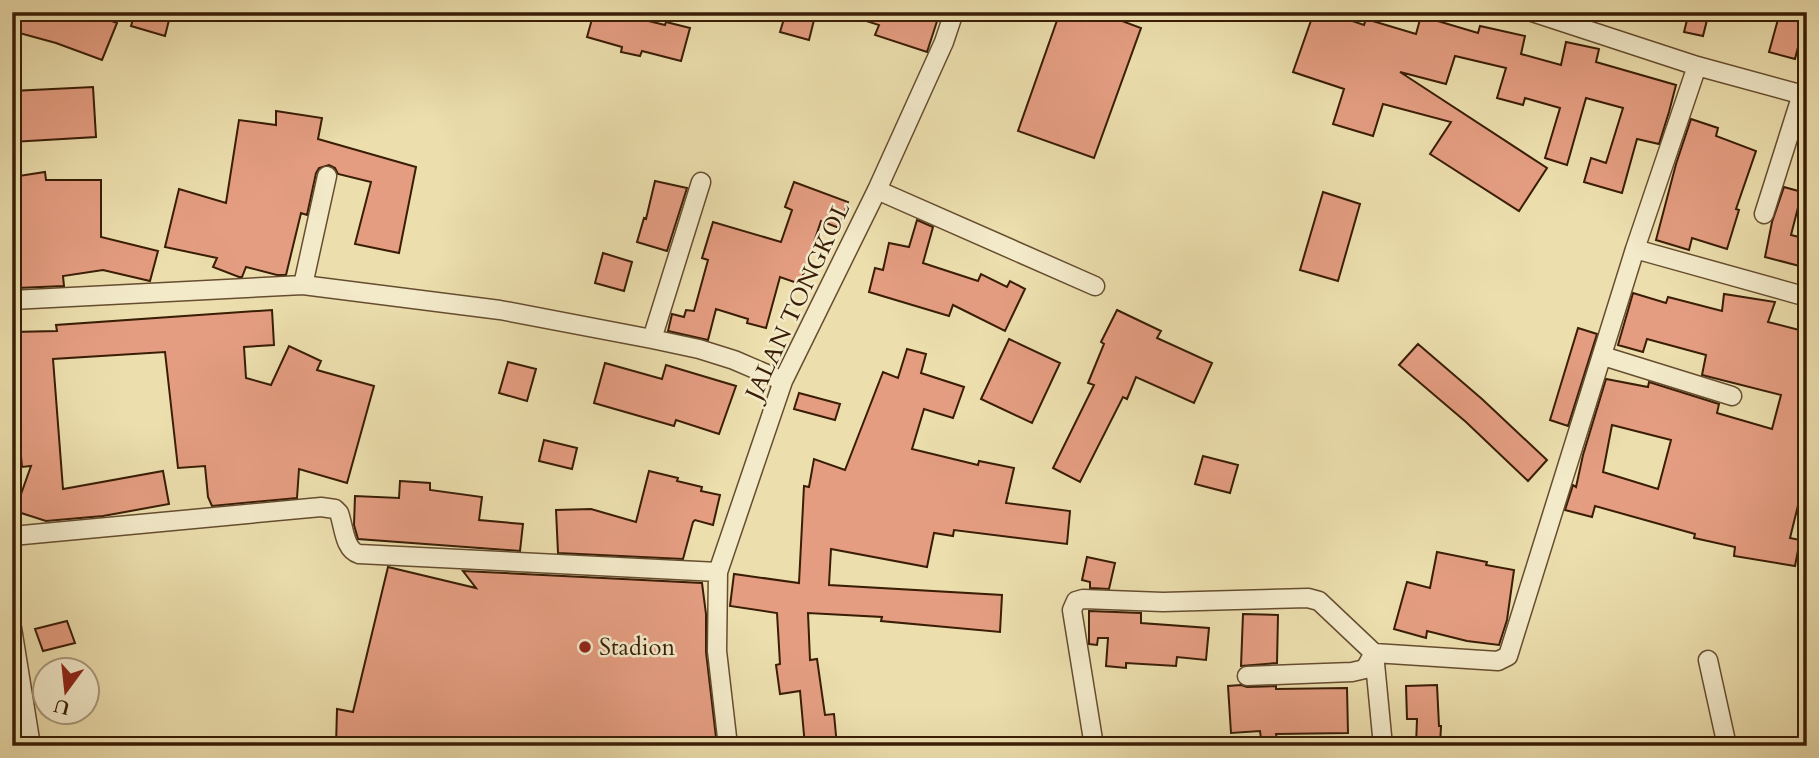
<svg xmlns="http://www.w3.org/2000/svg" width="1819" height="758" font-family="Cardo,serif">
	<style>
		.building { fill: #e49d81; stroke: #391d05; stroke-width: 2; fill-rule: evenodd }
		.lines { fill: none; stroke-linecap: round; stroke-linejoin: round }
		.minor-casing { stroke: #664d2f; stroke-width: 21 }
		.path { stroke: #391d05; stroke-width: 3.5; stroke-dasharray: 2 3.5; stroke-linecap: butt }
		.minor { stroke: #f3eaca; stroke-width: 18 }
		.poi-dot { fill: #8f2418; stroke: #f3eaca; stroke-width: 2.5 }
		.labels { text-anchor: middle; dominant-baseline: central; stroke-width: 5; stroke-linejoin: round; paint-order: stroke }
		.street-label { font-size: 24px; fill: #391d05; stroke: #f3eaca }
		.poi-label { font-size: 24px; fill: #391d05; stroke: #f3eaca; text-anchor: start }
	</style>
	<rect width="100%" height="100%" fill="#ecdead"/>
	<filter id="stains"><feTurbulence type="fractalNoise" baseFrequency=".00286" numOctaves="4"/><feColorMatrix values="0 0 0 0 .2 0 0 0 0 .09 0 0 0 0 .02 0 0 0 .5 -.17"/></filter>
	<radialGradient id="worn" r=".72"><stop offset=".6" stop-color="#630" stop-opacity="0"/><stop offset="1" stop-color="#630" stop-opacity=".3"/></radialGradient>
	<path class="building" d="M12,12H89L117,23L102,60L56,43L12,31Z
		M135,12H171L165,36L131,26Z
		M594,12H612L665,25L666,22L690,28L681,61L642,51L640,56L621,52L622,47L587,37Z
		M786,12H816L809,40L780,32Z
		M849,12H940L927,52L875,35L879,25L848,15Z
		M1060,12H1098L1141,28L1094,158L1018,131Z
		M1314,12H1326L1364,25L1366,19L1416,34L1421,16L1478,33L1480,26L1525,36L1521,54L1561,65L1566,42L1599,49L1596,62L1676,85L1669,112L1659,144L1637,139L1622,193L1584,182L1591,158L1606,163L1623,108L1586,98L1567,165L1545,158L1560,108L1525,98L1523,105L1497,98L1506,68L1455,56L1446,84L1400,72L1547,168L1519,211L1430,154L1451,122L1383,104L1373,136L1333,124L1344,89L1293,72Z
		M1689,12H1709L1703,36L1684,32Z
		M1780,12H1807L1795,59L1769,52Z
		M93,87L96,137L12,142V91Z
		M276,111L322,118L318,139L416,167L399,253L355,244L371,182L338,174L335,168L329,165L319,168L316,173L307,215L301,213L286,275H277L246,267L242,277H239L213,267L217,258L165,247L179,189L226,203L239,120L276,125Z
		M1691,119L1718,128L1716,136L1756,151L1736,209L1739,210L1727,249L1692,238L1689,250L1656,240L1676,164Z
		M45,172L46,180H101V237L158,251L150,281L103,270L63,276L64,286L17,288V281H12V177Z
		M655,181L687,188L667,251L637,242L644,218L646,219Z
		M794,182L848,202L839,228L821,221L800,284L780,277L766,328L747,323L748,319L716,309L708,340L668,331L672,314L684,317L686,310L694,311L708,260L702,258L713,222L781,242L792,210L785,207Z
		M1784,187L1802,192L1791,235L1807,239V268L1765,257L1772,222Z
		M1323,192L1360,204L1338,281L1300,270Z
		M917,220L933,227L923,263L978,281L981,274L1007,287L1010,281L1025,289L1005,331L953,305L949,316L869,292L875,268L883,270L889,243L909,247Z
		M603,253L632,262L624,291L595,283Z
		M1633,293L1666,303L1668,297L1722,311L1724,294L1775,302L1768,322L1807,332V469L1790,538L1800,540L1795,566L1734,556L1735,547L1694,538L1695,534L1595,506L1592,517L1565,510L1573,485L1576,487L1583,455L1606,379L1648,387L1649,382L1719,404L1717,413L1772,429L1781,395L1702,375L1706,355L1647,339L1643,352L1618,345ZM1612,425L1671,440L1658,489L1603,472Z
		M272,310L274,345L244,347L246,378L271,385L289,346L321,361L317,370L374,386L347,483L299,469L297,498L212,506L208,497L205,466L178,468L165,352L53,359L63,489L163,471L169,504L103,516L46,521L15,511L31,466L22,467L12,358V332L57,331L56,325Z
		M1117,310L1161,331L1157,338L1212,363L1194,403L1136,377L1127,399L1123,397L1080,482L1053,468L1094,385L1088,383L1104,344L1101,342Z
		M1578,328L1597,334L1568,426L1550,420Z
		M1009,339L1060,363L1032,423L981,399Z
		M1418,344L1482,399L1547,460L1528,481L1466,422L1399,365Z
		M907,349L926,354L921,373L964,387L953,418L924,409L912,449L978,465L979,461L1014,468L1006,503L1070,511L1067,544L954,530L953,536L934,533L927,567L831,549L829,585L1002,595L1000,632L881,621L882,617L808,613L810,660L817,659L825,715L834,714L837,746H805L800,691L780,694L776,665L780,664L777,613L730,606L734,574L799,583L804,486L809,487L814,459L845,470L883,372L898,378Z
		M508,362L536,369L527,401L499,393Z
		M605,363L662,379L666,365L736,386L719,434L676,420L674,426L594,403Z
		M799,393L840,404L835,420L794,409Z
		M544,440L577,448L572,469L539,461Z
		M1203,456L1238,465L1230,493L1195,484Z
		M649,471L678,478L677,481L702,487L701,491L720,495L713,525L695,520L693,522L683,559L558,553L556,510L591,509L636,522Z
		M400,481L430,483V490L482,497L479,520L523,524L520,551L358,539L354,525L355,496L399,498Z
		M1437,552L1487,562L1486,565L1514,570L1507,620L1499,645L1467,641L1427,631L1426,638L1394,629L1407,582L1430,588Z
		M1087,557L1115,563L1109,589L1090,588V582L1082,580Z
		M388,567L476,588L463,571L702,583L706,614V652L717,746H336L337,709L353,712Z
		M1089,611L1141,613V623L1209,628L1206,660L1177,657L1176,666L1126,663V668L1106,666L1108,638H1098L1097,645L1089,644Z
		M1243,614L1278,615L1277,663L1241,666Z
		M67,621L75,643L43,651L35,629Z
		M1241,685L1247,687L1276,686V689L1347,688L1348,733L1276,734L1278,746H1262L1260,731L1231,733L1228,686Z
		M1437,685L1439,726H1441L1440,746H1416L1417,719H1407L1406,686Z"/>
	<g class="lines">
		<defs>
			<path id="minor" d="M1532,12L1697,66L1807,96
				M877,190L1095,286
				M1764,214L1802,94
				M1635,249L1807,297
				M303,285L327,176
				M12,300L303,285L500,310L652,339L699,349L734,360L783,381
				M652,339L701,182
				M1603,356L1732,396
				M12,536L321,507L335,509L339,513C344,526 344,550 359,554L718,572
				M12,628L31,746
				M1708,660L1727,746
				M1247,676L1352,672L1365,669L1374,653L1498,661L1508,656L1635,249L1697,66
				M728,746L717,651L718,572L783,381L877,190L944,42L954,12
				M1094,746L1072,610L1076,601L1083,599L1163,602L1308,598L1319,601L1374,653L1383,746"/>
		</defs>
		<use href="#minor" class="minor-casing"/>
		<path class="path" d="M632,12L639,15"/>
		<use href="#minor" class="minor"/>
	</g>
	<circle class="poi-dot" cx="585" cy="647" r="7"/>
	<g class="labels">
		<g class="street-label">
			<text transform="translate(798 301) rotate(-65)">JALAN TONGKOL</text>
		</g>
		<g class="poi-label">
			<text x="599" y="647">Stadion</text>
		</g>
	</g>
	<rect width="1819" height="758" fill="none" stroke="#ecdead" stroke-width="42"/>
	<rect x="14" y="14" width="1791" height="730" fill="none" stroke="#391d05" stroke-width="3.5"/>
	<rect x="21" y="21" width="1777" height="716" fill="none" stroke="#391d05" stroke-width="2"/>
	<g transform="translate(66 691) rotate(195)"><circle r="33" fill="#f3eaca" stroke="#a9987b" stroke-width="2"/>
	<path d="M0-5L12 26L0 18L-12 26Z" fill="#8f2418"/>
	<text y="-10" font-size="19" font-weight="bold" text-anchor="middle" fill="#391d05">U</text>
	</g>
	<rect width="100%" height="100%" filter="url(#stains)"/>
	<rect width="100%" height="100%" fill="url(#worn)"/>
</svg>
